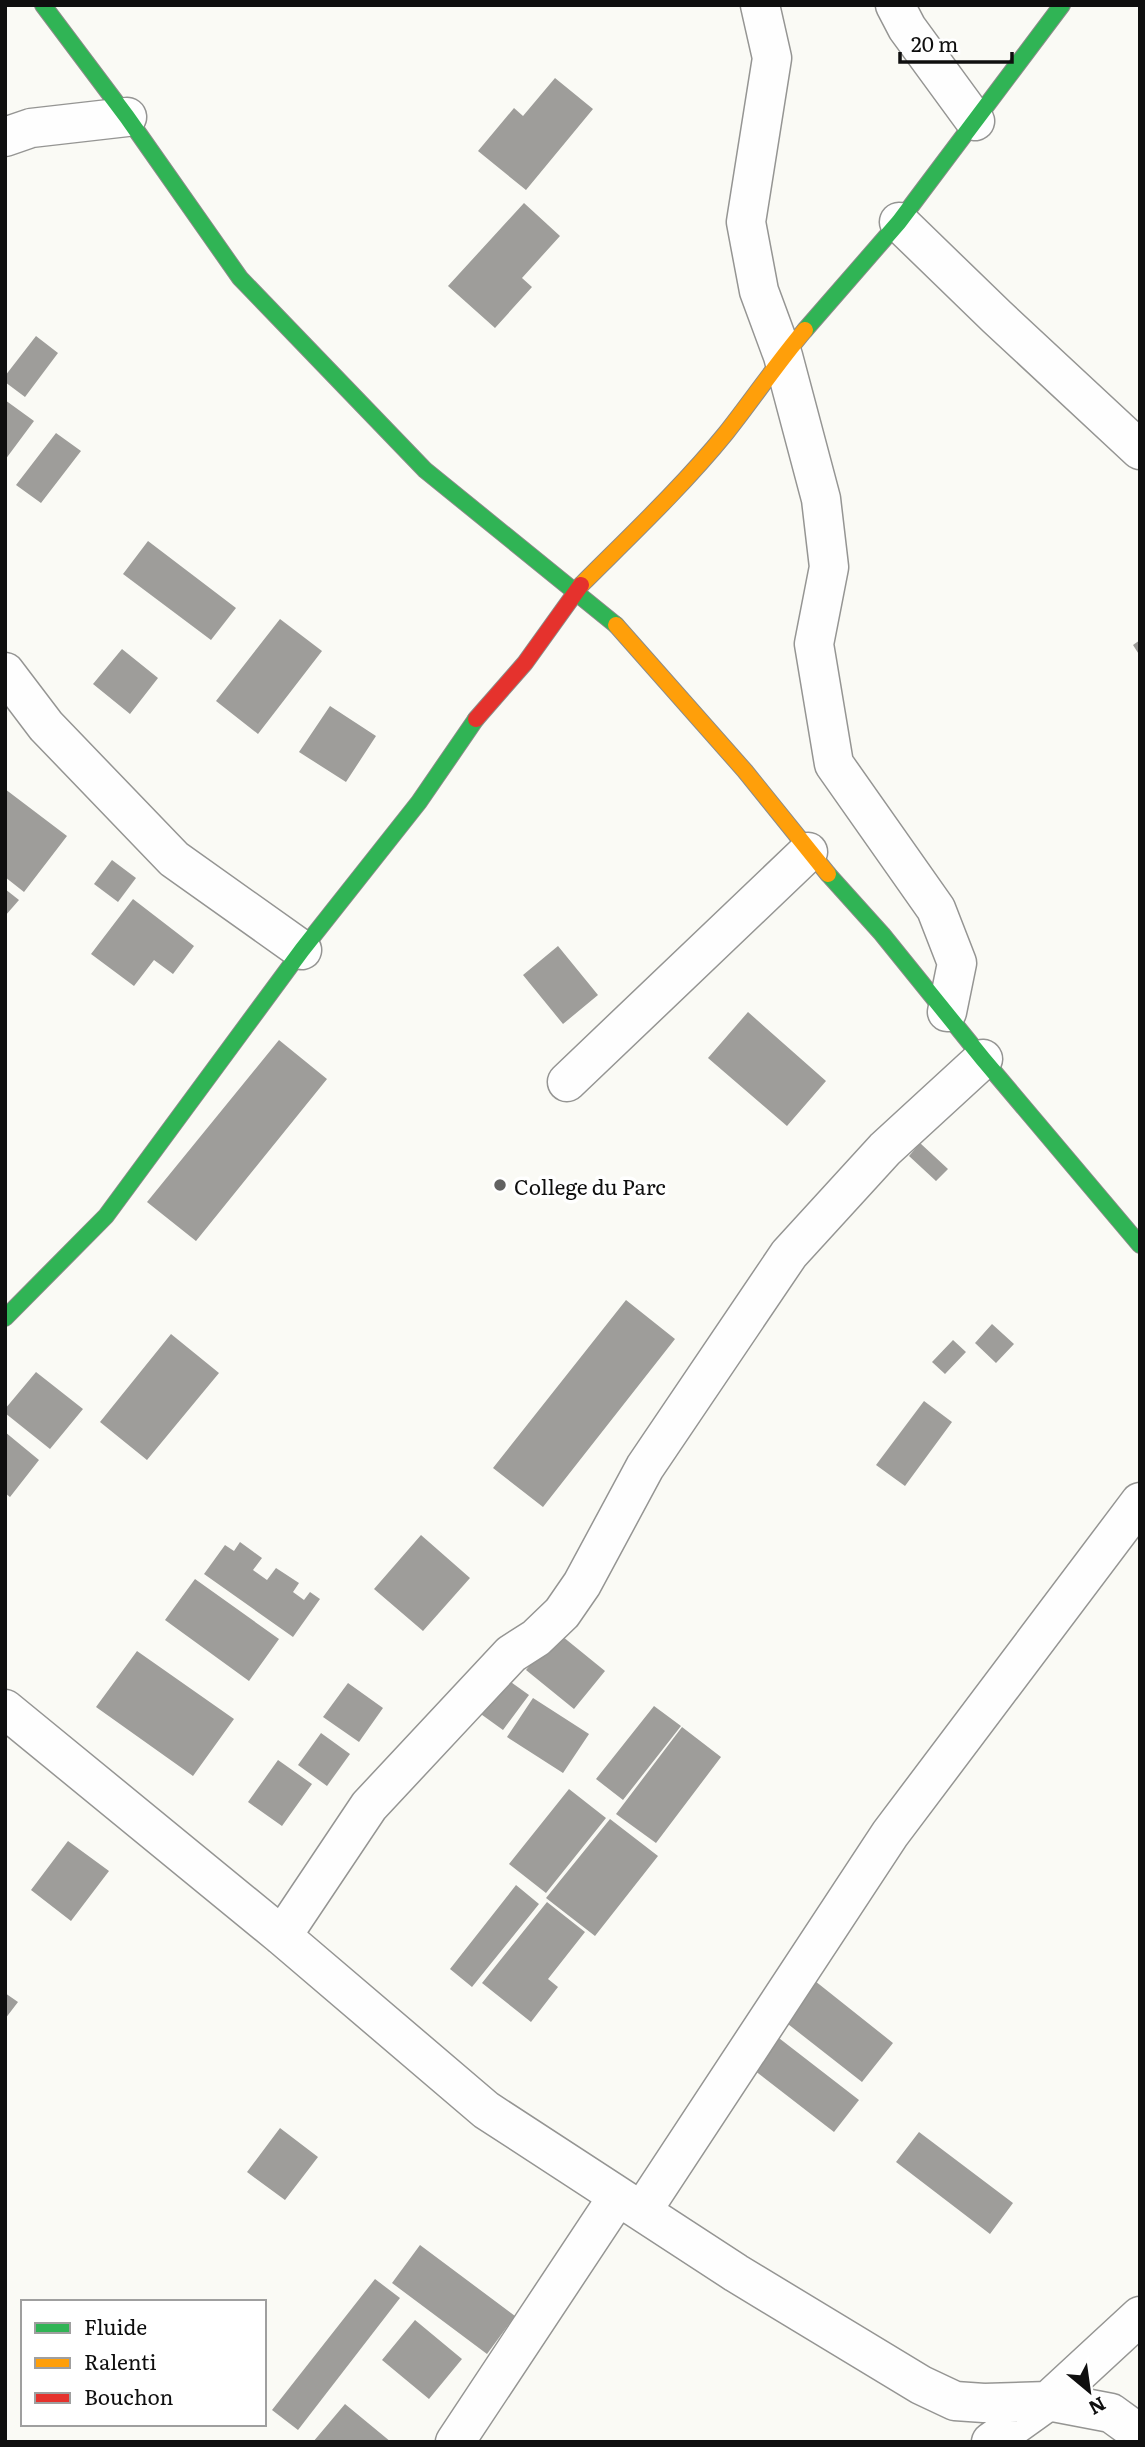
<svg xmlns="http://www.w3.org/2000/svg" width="1145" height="2447" font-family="Literata,serif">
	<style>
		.building { fill: #9e9d9a }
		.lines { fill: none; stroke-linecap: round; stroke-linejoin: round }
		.street-casing { stroke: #959593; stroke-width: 41 }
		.fast-casing { stroke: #8b8b89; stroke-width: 18 }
		.slow-casing { stroke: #8b8b89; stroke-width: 18 }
		.jam-casing { stroke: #8b8b89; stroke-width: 18 }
		.street { stroke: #fefefe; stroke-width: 38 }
		.fast { stroke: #30b455; stroke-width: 16 }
		.slow { stroke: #ff9f0a; stroke-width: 16 }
		.jam { stroke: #e5322d; stroke-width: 16 }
		.poi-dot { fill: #616160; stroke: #fff; stroke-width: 2.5 }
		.labels { text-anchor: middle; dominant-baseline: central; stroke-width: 7; stroke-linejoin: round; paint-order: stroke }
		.poi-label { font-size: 21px; fill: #0f0f0f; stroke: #fff; text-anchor: start }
	</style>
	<rect width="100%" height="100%" fill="#fafaf5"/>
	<path class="building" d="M555,78L593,109L526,190L478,151L514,108L523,116Z
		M524,203L560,236L522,278L532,287L495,328L448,286Z
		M36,336L58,353L25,397L5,382V376Z
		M5,400L34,421L5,460Z
		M56,433L81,451L41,503L16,485Z
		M148,541L236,608L211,640L123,574Z
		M280,619L322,651L258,734L216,701Z
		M1140,640V656L1133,645Z
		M122,649L158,678L130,714L93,684Z
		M330,706L376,736L346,782L299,752Z
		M5,789L67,836L24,892L5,877Z
		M112,860L136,878L118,902L94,884Z
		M5,889L19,900L5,916Z
		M133,899L194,946L173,974L154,960L134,986L91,954Z
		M558,946L598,995L563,1024L523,975Z
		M748,1012L826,1081L787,1126L708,1058Z
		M279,1040L327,1079L196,1241L147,1202Z
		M920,1143L948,1169L936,1181L909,1156Z
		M626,1300L675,1339L543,1507L493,1468Z
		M992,1324L1014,1344L996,1363L975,1343Z
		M171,1334L219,1373L147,1460L100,1422Z
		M953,1340L966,1352L945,1374L932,1362Z
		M36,1372L83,1409L50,1449L5,1413V1409Z
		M924,1401L952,1422L905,1486L876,1465Z
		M5,1432L39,1460L10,1497L5,1493Z
		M421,1535L470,1578L423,1631L374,1589Z
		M240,1542L262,1558L253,1570L267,1580L276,1568L299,1583L293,1592L304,1600L310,1592L320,1599L293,1637L204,1574L225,1545L234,1551Z
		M195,1579L279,1639L249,1681L165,1620Z
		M557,1632L605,1671L574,1709L526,1670Z
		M137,1651L234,1719L193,1776L96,1707Z
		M504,1677L529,1695L503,1730L478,1712Z
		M348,1683L383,1708L359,1742L323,1717Z
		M533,1698L589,1734L563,1773L507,1737Z
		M654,1706L681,1726L623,1800L596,1779Z
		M682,1727L721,1757L656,1843L616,1814Z
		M321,1733L350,1754L327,1786L298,1765Z
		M278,1760L312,1784L282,1826L248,1802Z
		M569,1789L606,1818L546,1893L509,1864Z
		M610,1819L658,1856L595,1936L546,1898Z
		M68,1841L109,1871L71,1921L31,1890Z
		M516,1885L539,1904L472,1987L450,1969Z
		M547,1902L585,1932L548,1979L558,1987L531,2022L482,1983Z
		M810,1977L893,2043L862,2082L779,2017Z
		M5,1993L18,2002L5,2019Z
		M775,2035L859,2100L834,2132L750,2067Z
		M280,2128L318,2157L285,2200L247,2172Z
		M919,2132L1013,2203L990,2234L896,2162Z
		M420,2245L515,2316L487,2354L392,2283Z
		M375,2279L400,2298L298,2430L272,2410Z
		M415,2320L462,2359L429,2399L382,2360Z
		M345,2404L391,2442H313Z"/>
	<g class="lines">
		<defs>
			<path id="street" d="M760,5L772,58L746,222L759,291L783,356L821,499L829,567L814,644L834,764L936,909L957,963L947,1012
				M895,5L907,28L975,121
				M5,137L31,128L127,117
				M899,222L997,317L1140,450
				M5,672L46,726L174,859L302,950
				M567,1082L808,852
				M5,1709L282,1936L486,2110L736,2273L921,2385L955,2401L984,2403L1048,2401L1111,2413L1140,2434
				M282,1936L369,1806L511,1654L536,1638L562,1613L582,1584L645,1467L789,1254L885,1149L983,1059
				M642,2211L890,1834L1140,1502
				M455,2442L618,2196
				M991,2442L1048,2401L1140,2316"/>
			<path id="fast" d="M43,5L127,117L240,278L425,470L616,625
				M805,330L899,222L1062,5
				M828,874L882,934L983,1059L1140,1245
				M5,1318L106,1216L302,950L419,802L476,719"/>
			<path id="slow" d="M581,585C631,535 682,487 726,433C753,399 777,363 805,330
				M616,625L745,771L828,874"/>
			<path id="jam" d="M476,719L525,663L581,585"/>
		</defs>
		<use href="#street" class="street-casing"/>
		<use href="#fast" class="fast-casing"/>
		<use href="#slow" class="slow-casing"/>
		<use href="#jam" class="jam-casing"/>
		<use href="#street" class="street"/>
		<use href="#fast" class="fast"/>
		<use href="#slow" class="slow"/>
		<use href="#jam" class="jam"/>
	</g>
	<circle class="poi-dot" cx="500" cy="1185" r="7"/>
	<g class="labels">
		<g class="poi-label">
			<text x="514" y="1185">College du Parc</text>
		</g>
	</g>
	<rect width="1145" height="2447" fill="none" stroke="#0f0f0f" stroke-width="14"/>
	<rect x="21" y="2300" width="245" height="126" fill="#ffffff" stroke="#9f9f9f" stroke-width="2"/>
	<rect x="35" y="2323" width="35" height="10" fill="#30b455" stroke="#9f9f9f" stroke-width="2"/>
	<text x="84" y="2335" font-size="21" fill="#0f0f0f">Fluide</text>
	<rect x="35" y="2358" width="35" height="10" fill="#ff9f0a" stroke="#9f9f9f" stroke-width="2"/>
	<text x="84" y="2370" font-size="21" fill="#0f0f0f">Ralenti</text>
	<rect x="35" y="2393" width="35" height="10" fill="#e5322d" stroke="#9f9f9f" stroke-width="2"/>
	<text x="84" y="2405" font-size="21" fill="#0f0f0f">Bouchon</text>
	<g transform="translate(1089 2391) rotate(151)" stroke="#ffffff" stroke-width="5" paint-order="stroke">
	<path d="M0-5L12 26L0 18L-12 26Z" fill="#0f0f0f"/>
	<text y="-10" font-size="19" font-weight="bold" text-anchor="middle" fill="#0f0f0f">N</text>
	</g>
	<path d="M900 52v10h112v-10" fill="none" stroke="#0f0f0f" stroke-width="3.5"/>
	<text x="911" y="52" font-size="21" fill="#0f0f0f" stroke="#ffffff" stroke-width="5" paint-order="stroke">20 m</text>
</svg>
